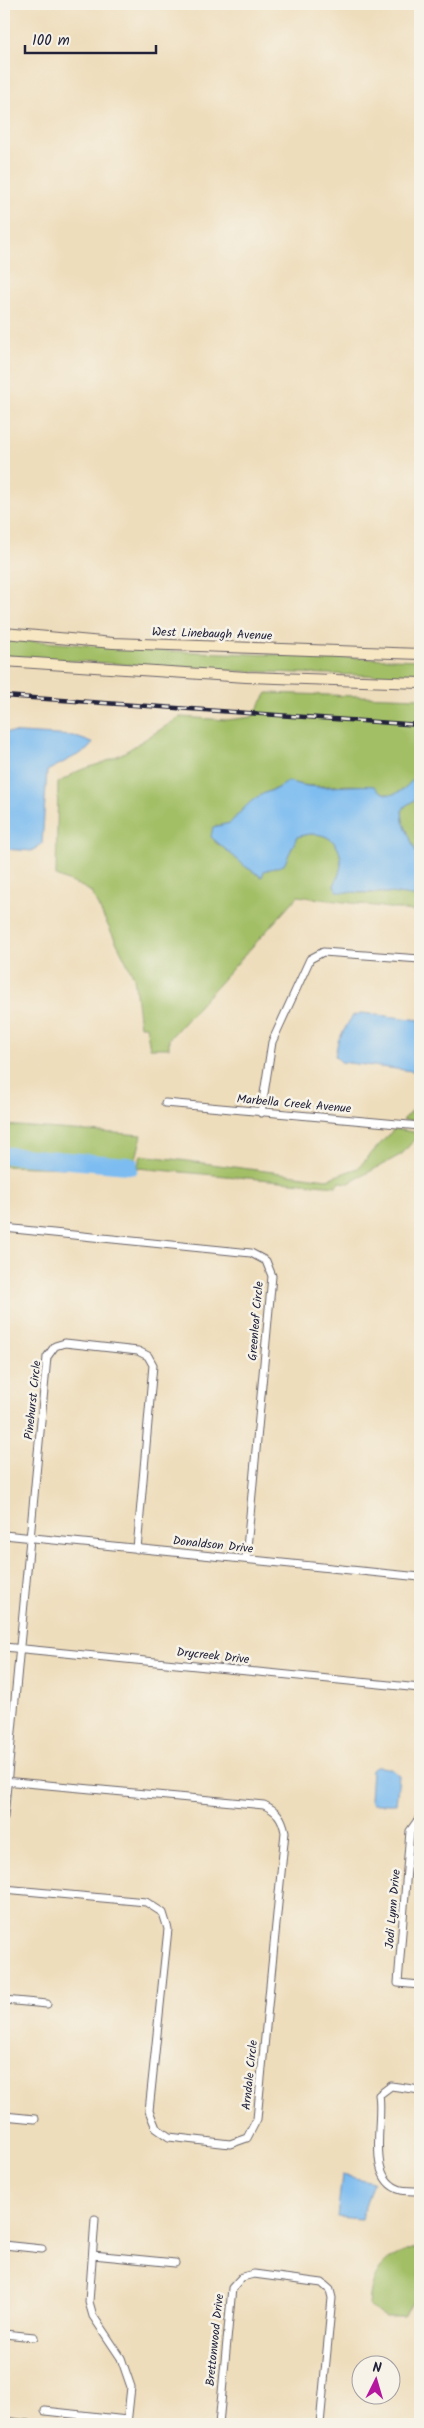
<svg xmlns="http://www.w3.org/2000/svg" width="424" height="2428" font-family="Kalam,sans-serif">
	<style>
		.green { fill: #a3bf66; stroke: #627050 }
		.water { fill: #7bbcf0; stroke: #4e6f96 }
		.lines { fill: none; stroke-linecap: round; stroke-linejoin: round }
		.canal { stroke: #7bbcf0; stroke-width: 9 }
		.street-casing { stroke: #696368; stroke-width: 9 }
		.secondary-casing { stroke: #696368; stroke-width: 12 }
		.street { stroke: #fff; stroke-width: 7 }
		.secondary { stroke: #f8e7c3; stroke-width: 10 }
		.rail-casing { stroke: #22223b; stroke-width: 4.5 }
		.rail { stroke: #f7f3e8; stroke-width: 2.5; stroke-dasharray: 8; stroke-linecap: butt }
		.labels { text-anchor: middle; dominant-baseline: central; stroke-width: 5; stroke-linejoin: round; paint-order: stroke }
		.street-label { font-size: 12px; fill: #22223b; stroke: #f7f3e8 }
	</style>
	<rect width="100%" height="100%" fill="#f7f3e8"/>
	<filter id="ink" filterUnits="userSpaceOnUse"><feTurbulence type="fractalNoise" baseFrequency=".02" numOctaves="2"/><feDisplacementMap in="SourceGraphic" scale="10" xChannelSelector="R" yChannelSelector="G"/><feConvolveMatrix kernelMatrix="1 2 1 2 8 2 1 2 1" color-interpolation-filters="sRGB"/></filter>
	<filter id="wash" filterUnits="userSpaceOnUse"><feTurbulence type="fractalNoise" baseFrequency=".0096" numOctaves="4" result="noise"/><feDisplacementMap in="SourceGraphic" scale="20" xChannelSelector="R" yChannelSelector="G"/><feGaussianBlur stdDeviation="1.12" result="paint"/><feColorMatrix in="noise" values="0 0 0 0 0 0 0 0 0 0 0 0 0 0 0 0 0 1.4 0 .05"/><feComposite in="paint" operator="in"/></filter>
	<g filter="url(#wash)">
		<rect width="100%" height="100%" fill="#edb"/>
		<path class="green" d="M4,639L167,651L420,660V677L205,670L4,656Z
			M267,693L420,698V772C415,778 408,788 401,792C387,800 378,787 365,786C338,783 314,791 288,781C280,789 272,789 263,794C249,801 241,812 230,823L213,827L215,842L234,855L246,867L262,877L264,871L278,865L290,852L297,837C319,829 341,837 341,863C341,870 337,879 334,886L358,893H390L420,897V912L298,896L169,1039V1048H150L146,1026H140L134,977L91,892C80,884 68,882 56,876L58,783L78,771L105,762L125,752L180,717L227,720L252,717Z
			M420,797V862L403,821L402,810L405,806Z
			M420,1102V1121L403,1120Z
			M4,1125L142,1135L133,1170L4,1166Z
			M394,1129L420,1133L402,1154L349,1183L341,1182L336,1186L137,1168L141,1155L327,1179L358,1168Z
			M420,2247V2289L404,2317H386L369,2307C371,2270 384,2256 420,2247Z"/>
		<path class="water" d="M4,732L73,736L93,743L87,750L47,771L42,844L32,851L4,849Z
			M420,772V797L405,806L402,811L403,821L420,862V897L390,893L338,892L334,886C337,879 341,870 341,863C341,837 319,829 297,837L284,865L264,871L262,877L246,867L211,837L213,827L230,823C240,813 247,803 259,796C269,790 279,790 288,781C316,792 344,784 374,786C393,806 407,786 420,772Z
			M362,1013L420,1020V1072L341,1062L335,1056L338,1041L352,1016Z
			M376,1767C386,1767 393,1768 399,1776L396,1804H372L370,1800L372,1770Z
			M342,2175L373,2182L361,2219L337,2217Z"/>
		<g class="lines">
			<path class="canal" d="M4,1151L133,1162V1170L4,1159"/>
		</g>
	</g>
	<g filter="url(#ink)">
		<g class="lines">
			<defs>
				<path id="street" d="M165,1103L420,1126
					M261,1113L272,1042L310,959L323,952L420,959
					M4,1228L251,1253L266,1261L272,1276L246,1559
					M4,1535L420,1577
					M4,1647L420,1688
					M4,1781L264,1805C277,1811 282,1817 285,1832L257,2119L247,2138L230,2144L169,2137L156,2128L149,2111L168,1929L163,1913L146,1902L4,1889
					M4,1817L47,1357L55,1346L65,1343L138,1351L148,1356L153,1365L137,1549
					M420,1817L410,1831L398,1983L420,1985
					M4,2000L47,2004
					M420,2090L391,2086L379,2095C384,2122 365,2179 401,2190C407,2191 414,2191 420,2191
					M4,2116L35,2119
					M95,2219L89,2302L93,2316L121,2358L131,2387L127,2424
					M4,2245L42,2249
					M93,2255L175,2263
					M4,2334L34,2337
					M45,2411L127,2420
					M4,2421L29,2424
					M219,2424L232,2288L242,2277L254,2274L322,2283L330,2290L332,2298L320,2424"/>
				<path id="secondary" d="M4,633L113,643L420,654
					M4,661L246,677L420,683"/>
			</defs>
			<use href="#street" class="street-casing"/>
			<use href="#secondary" class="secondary-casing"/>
			<use href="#street" class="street"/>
			<use href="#secondary" class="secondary"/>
			<defs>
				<path id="rail" d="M4,696L420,725"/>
			</defs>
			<use href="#rail" class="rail-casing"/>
			<use href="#rail" class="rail"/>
		</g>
	</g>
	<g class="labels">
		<g class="street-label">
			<text transform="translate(212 634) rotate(2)">West Linebaugh Avenue</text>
			<text transform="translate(294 1104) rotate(5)">Marbella Creek Avenue</text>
			<text transform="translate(256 1321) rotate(-85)">Greenleaf Circle</text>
			<text transform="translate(33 1400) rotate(-84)">Pinehurst Circle</text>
			<text transform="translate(213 1545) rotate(6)">Donaldson Drive</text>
			<text transform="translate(213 1656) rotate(6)">Drycreek Drive</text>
			<text transform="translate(393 1909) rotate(-85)">Jodi Lynn Drive</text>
			<text transform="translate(250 2075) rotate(-84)">Arndale Circle</text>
			<text transform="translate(215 2340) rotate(-84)">Brettonwood Drive</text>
		</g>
	</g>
	<rect width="424" height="2428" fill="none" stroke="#f7f3e8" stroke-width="20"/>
	<g transform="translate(376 2380) rotate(5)"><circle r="24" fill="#f7f3e8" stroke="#a29fa3"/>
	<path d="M0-4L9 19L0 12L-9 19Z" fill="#b5179e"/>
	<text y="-8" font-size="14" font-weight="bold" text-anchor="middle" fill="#22223b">N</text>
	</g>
	<path d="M25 45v8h131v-8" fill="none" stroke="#22223b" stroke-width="2.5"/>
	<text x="32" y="45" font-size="15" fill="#22223b" stroke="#f7f3e8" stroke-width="4" paint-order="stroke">100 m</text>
</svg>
